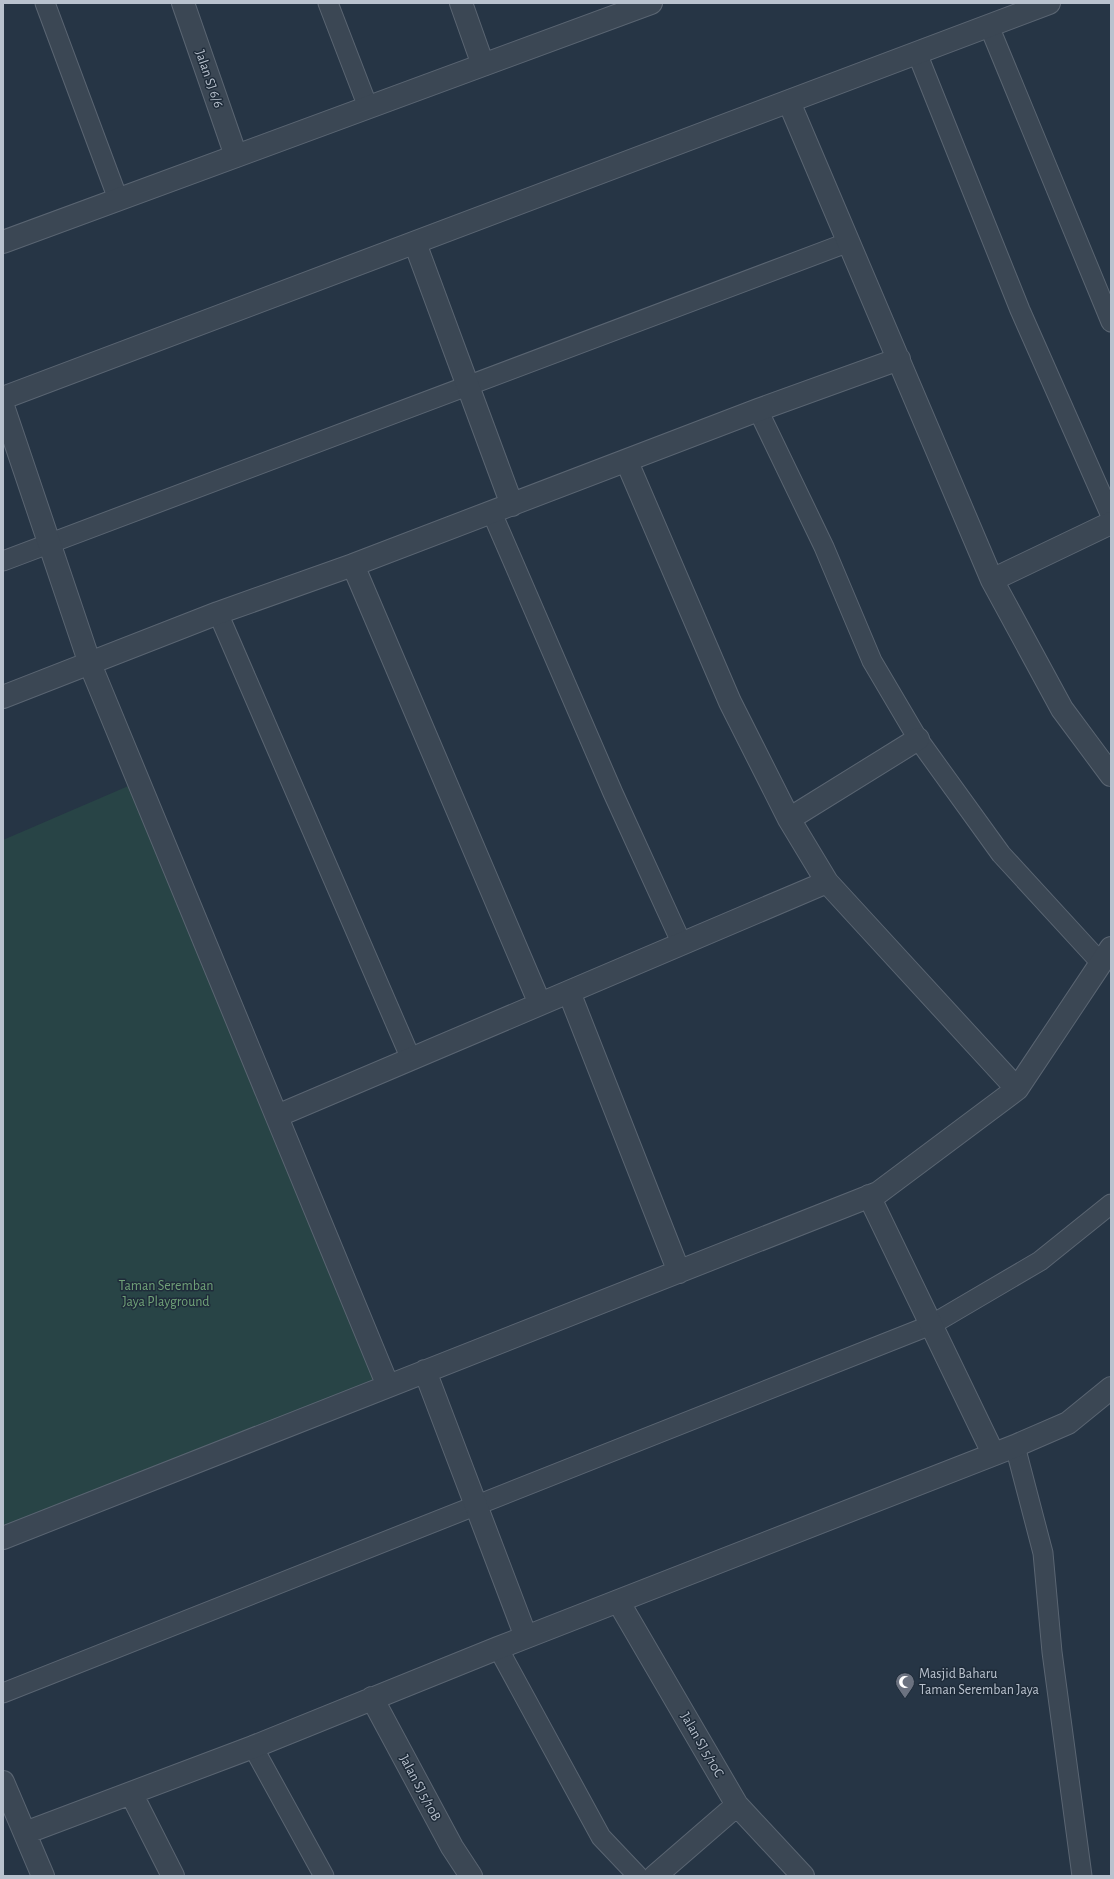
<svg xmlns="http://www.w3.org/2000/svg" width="1114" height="1879" font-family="'Alegreya Sans',sans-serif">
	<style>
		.green { fill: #284446 }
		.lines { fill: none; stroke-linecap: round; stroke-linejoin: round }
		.lane-casing { stroke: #5a6572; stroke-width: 21 }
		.street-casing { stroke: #5a6572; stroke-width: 24 }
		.lane { stroke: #3b4754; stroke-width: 19 }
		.street { stroke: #3b4754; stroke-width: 22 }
		.labels { text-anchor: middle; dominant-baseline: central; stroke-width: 3; stroke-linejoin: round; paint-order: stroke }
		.street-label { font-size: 14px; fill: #b9c2ce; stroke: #1f2c3a }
		.park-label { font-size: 14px; fill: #6fa077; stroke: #1f2c3a }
		.poi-label { font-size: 14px; fill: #b9c2ce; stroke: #1f2c3a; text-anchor: start }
	</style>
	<rect width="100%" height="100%" fill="#263545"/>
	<path class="green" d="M133,784L383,1384L3,1533V840Z"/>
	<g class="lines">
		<defs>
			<path id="lane" d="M45,3L118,199
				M328,3L368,107
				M989,26L1111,322
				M917,53L1020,310L1111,516
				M758,410L824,547L872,661L918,739L1001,854L1101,963
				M492,513L613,793L682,944
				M3,561L849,242
				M218,613L411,1059
				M1015,1446L1043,1553L1052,1652L1082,1876
				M498,1648L601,1837L638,1876
				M3,1693L931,1325L1040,1261L1111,1204
				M253,1747L324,1876"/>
			<path id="street" d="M183,3L236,156
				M461,3L483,65
				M789,102L992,580L1062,709L1111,775
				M3,242L651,3
				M415,243L512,505
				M3,398L1049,3
				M3,406L90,664L388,1386
				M627,462L730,702L789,819L827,882L1017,1089
				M353,565L540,1004
				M992,580L1111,523
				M3,697L218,613L353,565L758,410L899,359
				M789,819L918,739
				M569,992L679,1272
				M277,1116L827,882
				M869,1196L993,1453
				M425,1371L526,1637
				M3,1538L878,1193L1017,1089L1111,948
				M618,1601L737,1805L803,1876
				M372,1698L452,1847L471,1876
				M3,1782L43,1876
				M131,1793L173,1876
				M25,1833L253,1747L498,1648L1015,1446L1068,1423L1111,1388
				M655,1876L737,1805"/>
		</defs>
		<use href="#lane" class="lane-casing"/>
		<use href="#street" class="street-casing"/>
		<use href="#lane" class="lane"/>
		<use href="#street" class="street"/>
	</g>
	<defs>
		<symbol id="mosque-pin" viewBox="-11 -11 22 30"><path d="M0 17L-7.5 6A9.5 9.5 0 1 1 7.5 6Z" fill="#6b7280" stroke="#1f2c3a"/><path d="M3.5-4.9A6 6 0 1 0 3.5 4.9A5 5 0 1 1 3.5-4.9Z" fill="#fff"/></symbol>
	</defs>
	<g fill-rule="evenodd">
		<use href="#mosque-pin" x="894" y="1671" width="22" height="30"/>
	</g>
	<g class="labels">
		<g class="street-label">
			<text transform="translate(209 79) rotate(71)">Jalan SJ 6/6</text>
			<text transform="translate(702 1745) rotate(60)">Jalan SJ 5/10C</text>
			<text transform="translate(420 1788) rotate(62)">Jalan SJ 5/10B</text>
		</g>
		<g class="park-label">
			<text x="166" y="1286">Taman Seremban<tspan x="166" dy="16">Jaya Playground</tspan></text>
		</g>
		<g class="poi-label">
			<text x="919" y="1674">Masjid Baharu<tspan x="919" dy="16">Taman Seremban Jaya</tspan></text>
		</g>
	</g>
	<rect width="1114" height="1879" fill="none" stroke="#b9c2ce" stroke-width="8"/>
</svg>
